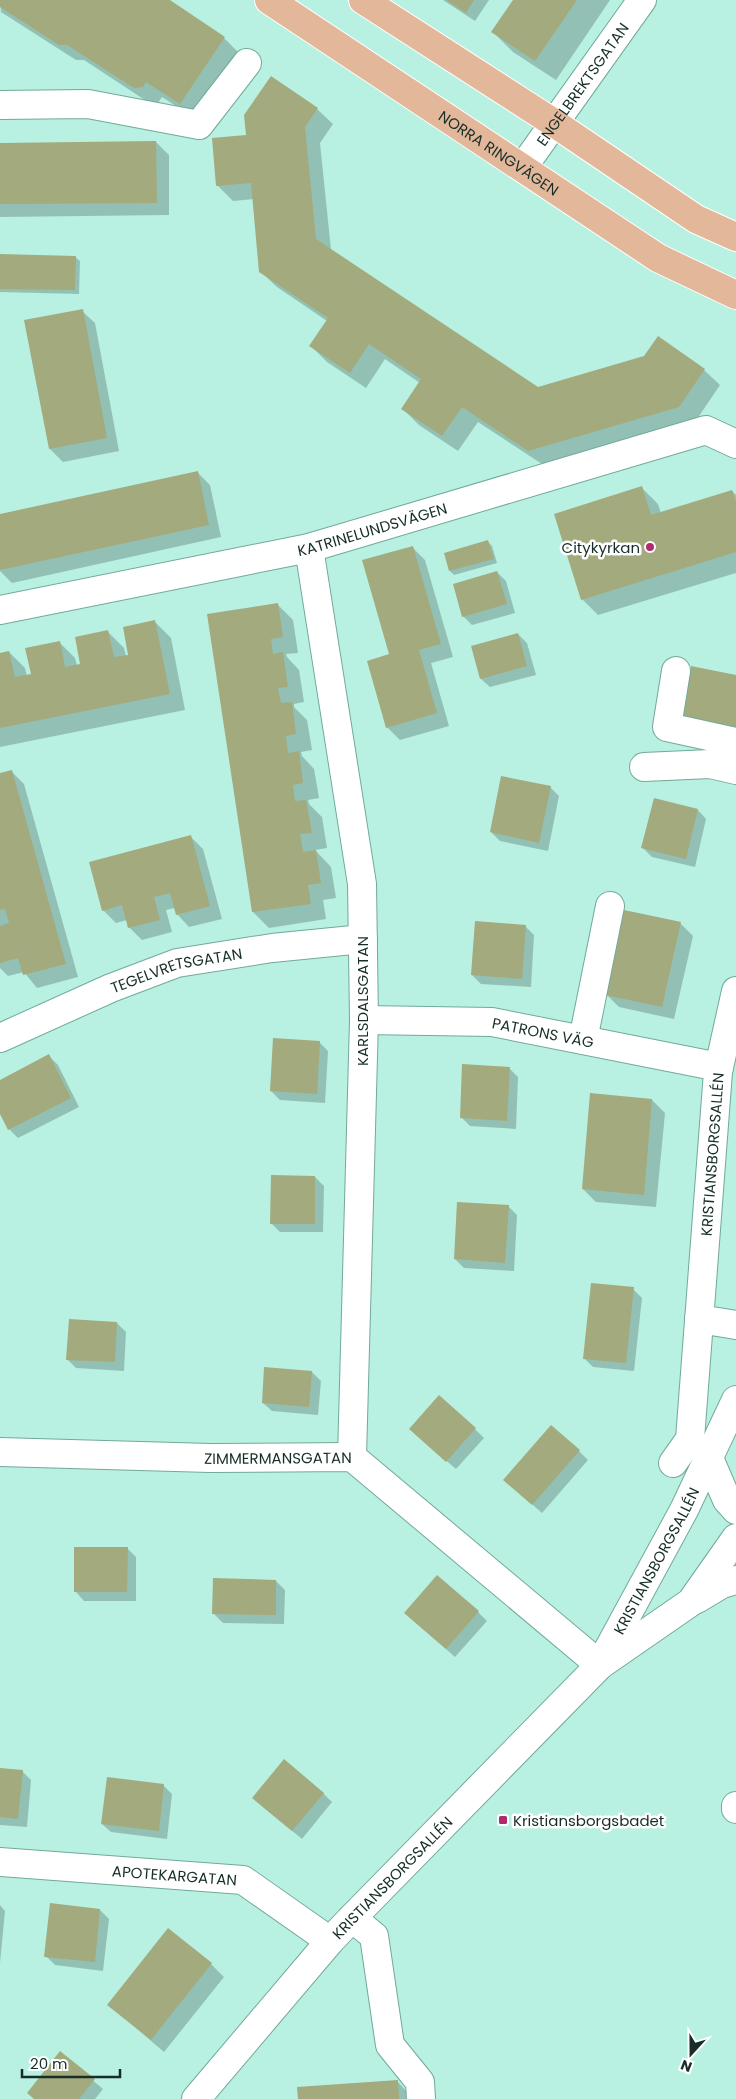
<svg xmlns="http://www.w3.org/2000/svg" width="736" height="2099" font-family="Poppins,sans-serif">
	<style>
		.shadow { fill: #0003 }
		.building { fill: #a3aa7d }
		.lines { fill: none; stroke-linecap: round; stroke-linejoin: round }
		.minor-casing { stroke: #72a99a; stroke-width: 30 }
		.major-casing { stroke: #fff; stroke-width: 30 }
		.minor { stroke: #fff; stroke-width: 28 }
		.major { stroke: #e3b89a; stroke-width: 28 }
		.poi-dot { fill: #b12a6e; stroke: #fff; stroke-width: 2 }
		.labels { text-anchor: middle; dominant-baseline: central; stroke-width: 5; stroke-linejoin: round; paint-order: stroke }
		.street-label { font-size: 15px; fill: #172e28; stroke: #fff }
		.poi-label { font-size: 15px; fill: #172e28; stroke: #fff; text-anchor: end }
	</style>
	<rect width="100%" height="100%" fill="#b8f1e1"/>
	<path class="shadow" d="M0,0H168L224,38L240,54L196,119L162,97L158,103L151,104L84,60H76L1,12Z
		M443,0H489L475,21Z
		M514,0H610L556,80L513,52L493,32Z
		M317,109L333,124L320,143L331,250L538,388L704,370L720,385L695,422L545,466L478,422L458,451L419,425L403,409L420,383L385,359L366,388L327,362L311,346L327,321L277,287L260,271L254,199L233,201L217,185L247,136Z
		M156,142L169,155V215L0,217V144Z
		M0,255L75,257L80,261L79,294L0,292Z
		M82,311L95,323L119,451L63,462L50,449Z
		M197,472L210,485L221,537L12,583L0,571V515Z
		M642,488L658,504L661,513L732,491L736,495V573L598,615L582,599Z
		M488,542L492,546L497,563L454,575L450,571L445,554Z
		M412,547L425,560L453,657L431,663L449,726L400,740L387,727L390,655Z
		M497,572L506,581L515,613L472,625L463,616Z
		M277,604L293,620L298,653L286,654L287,657L299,670L304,702L294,704V707L307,720L312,750L301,752L302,756L314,769L319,798L308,800L309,804L322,817L327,848L315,850L331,867L336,898L323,900L326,919L269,928L253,912L208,615Z
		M155,622L171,638L185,710L0,747V654L9,652L25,668L27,676L32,675L59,642L75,658L77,666L82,665L108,632L124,648L126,656H130Z
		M518,634L527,643L536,675L490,687L481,679Z
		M11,771L24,784L78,977L37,988L24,972L8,976L0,968V774Z
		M550,787L559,796L548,851L500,841L491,832Z
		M698,810L706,819L695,867L652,857L643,848Z
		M190,836L203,849L222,919L189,927L177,914L175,908L166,910L172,932L142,940L129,927L127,920L116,923L103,910Z
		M680,923L693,936L674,1019L619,1007L606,994Z
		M525,926L534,935L531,987L481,984L472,975Z
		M319,1042L328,1051L325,1103L280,1100L271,1091Z
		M49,1056L58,1065L79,1107L18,1138L9,1129L0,1112V1081Z
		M509,1068L518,1077L516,1129L470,1126L461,1117Z
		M652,1100L665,1113L656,1207L596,1202L583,1189Z
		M315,1177L324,1186L323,1232H280L271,1223Z
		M508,1206L517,1215L514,1271L464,1268L455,1259Z
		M633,1289L642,1298L634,1371L593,1367L584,1358Z
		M117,1323L126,1332L124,1371L76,1368L67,1359Z
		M312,1372L321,1381L318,1415L272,1411L263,1403Z
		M475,1429L484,1438L456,1469L420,1438Z
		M579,1451L588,1460L542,1513L514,1488Z
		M127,1548L136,1557V1601H84L76,1592Z
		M276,1581L285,1590L284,1624L223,1623L214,1614Z
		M478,1612L487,1621L455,1657L415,1622Z
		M0,1769L22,1771L31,1780L27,1827L0,1825Z
		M163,1785L172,1794L167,1839L111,1832L102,1824Z
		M323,1793L332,1802L302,1839L263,1807Z
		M0,1905L5,1911L0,1963Z
		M100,1910L109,1919L103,1971L55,1965L46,1956Z
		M211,1964L224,1977L164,2052L108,2004Z
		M60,2053L103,2089L95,2099H34Z
		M398,2082L410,2095L411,2099H299Z"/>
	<path class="building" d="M0,0H170L225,37L180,104L146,82L143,87L134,88L67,45H59L0,7Z
		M446,0H474L466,13Z
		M513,0H577L535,61L491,32Z
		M271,76L318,108L305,127L316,239L538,387L644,356L658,336L705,369L679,407L528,451L462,407L442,436L401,409L421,379L369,344L350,373L309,346L328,318L259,272L251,183L216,186L212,138L246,135L244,115Z
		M156,141L157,203L0,204V143Z
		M0,254L76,256L75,290L0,289Z
		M83,309L107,438L49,449L24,320Z
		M198,471L209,525L0,570V514Z
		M642,486L651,515L732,490L736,502V552L581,600L554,514Z
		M488,540L494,559L449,571L444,553Z
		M413,546L441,644L419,650L437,713L386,728L367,661L389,654L362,560Z
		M497,571L507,604L462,617L453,584Z
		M278,603L283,637L271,639L273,654L283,652L288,687L278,688L281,703L292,702L296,734L286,736L288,753L299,751L303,783L293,785L295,801L306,800L312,833L300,834L303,852L316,850L321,883L308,885L311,904L252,912L207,614Z
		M155,620L170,694L0,728V653L9,651L15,677L31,674L25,648L60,641L65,667L80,664L75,637L108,630L114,657L128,655L123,627Z
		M518,633L527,666L480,679L471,646Z
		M691,666L736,675V735L680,723Z
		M12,770L66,964L23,975L18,958L0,963V926L9,923L5,909L0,910V773Z
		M501,776L551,786L539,843L490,832Z
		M654,798L698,809L686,859L641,848Z
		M191,835L210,906L176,915L170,893L154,897L160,920L128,928L122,905L102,911L89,862Z
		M624,910L681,922L662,1007L605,995Z
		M475,921L526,925L522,979L471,975Z
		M273,1038L320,1041L317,1094L270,1091Z
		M49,1054L71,1098L8,1130L0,1114V1080Z
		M462,1064L510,1067L507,1121L460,1118Z
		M590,1093L652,1099L644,1195L582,1189Z
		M271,1175L315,1176V1224H270Z
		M457,1202L509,1205L505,1263L454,1259Z
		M591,1283L634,1287L626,1363L583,1359Z
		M69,1319L117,1322L115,1362L66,1360Z
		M264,1367L312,1371L309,1407L262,1403Z
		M439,1395L476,1428L446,1462L409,1429Z
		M551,1425L580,1450L532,1505L503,1480Z
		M74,1547H128L127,1592H74Z
		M437,1575L479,1611L446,1649L404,1613Z
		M213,1578L276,1580V1615L212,1614Z
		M284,1759L324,1793L292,1831L252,1798Z
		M0,1768L23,1770L18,1819L0,1817Z
		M107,1777L164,1784L159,1831L101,1824Z
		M50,1903L100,1909L95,1962L44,1957Z
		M168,1928L212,1963L151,2040L107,2005Z
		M60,2051L95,2079L79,2099H34L27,2093Z
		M398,2080L399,2099H298L297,2087Z"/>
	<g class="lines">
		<defs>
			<g id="minor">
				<path d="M0,105L88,104L199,125L247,63"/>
				<path id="s1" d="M523,167L642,0"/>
				<path d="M309,548L362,884L364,1020L352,1457"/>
				<path id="s2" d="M0,610L309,548L706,430L736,444"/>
				<path d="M676,671L667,727L736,742"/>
				<path d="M644,767L710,764L736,770"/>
				<path id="s3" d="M364,1020L492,1022L719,1067"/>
				<path id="s4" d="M0,1038L111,988L177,963L272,948L363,939"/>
				<path d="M583,1040L610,906"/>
				<path d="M699,1319L736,1325"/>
				<path id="s5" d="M0,1452L210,1458L352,1457L600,1665"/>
				<path d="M709,1458L727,1500L736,1510"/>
				<path id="s6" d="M673,1463L690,1439L718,1072L736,991"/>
				<path d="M697,1599L722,1584L736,1580"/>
				<path id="s7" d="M602,1661L684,1510L736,1400"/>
				<path d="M736,1806V1809"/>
				<path id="s8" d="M0,1862L243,1880L330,1941"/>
				<path d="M352,1918L374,1936L390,2045L420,2082L421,2099"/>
				<path id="s9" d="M196,2099L330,1941L352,1918L600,1665L691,1602L736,1538"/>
			</g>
			<g id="major">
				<path id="s10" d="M269,0L658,258L736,295"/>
				<path d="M363,0L554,123L696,219L736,237"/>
			</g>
		</defs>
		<use href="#minor" class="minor-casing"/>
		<use href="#major" class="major-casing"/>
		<use href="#minor" class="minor"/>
		<use href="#major" class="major"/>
	</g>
	<g class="poi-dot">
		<circle cx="650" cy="547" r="5"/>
		<rect x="498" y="1815" width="10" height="10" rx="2.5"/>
	</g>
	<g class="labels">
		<g class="street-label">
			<text stroke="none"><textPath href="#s1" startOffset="102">ENGELBREKTSGATAN</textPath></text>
			<text stroke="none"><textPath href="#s10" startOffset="276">NORRA RINGVÄGEN</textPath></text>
			<text stroke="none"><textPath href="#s2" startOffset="381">KATRINELUNDSVÄGEN</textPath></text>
			<text stroke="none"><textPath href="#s4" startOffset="190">TEGELVRETSGATAN</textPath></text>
			<text transform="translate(362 1001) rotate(-90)">KARLSDALSGATAN</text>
			<text stroke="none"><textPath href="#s3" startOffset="180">PATRONS VÄG</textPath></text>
			<text stroke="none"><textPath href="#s6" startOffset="315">KRISTIANSBORGSALLÉN</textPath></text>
			<text stroke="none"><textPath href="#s5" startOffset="278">ZIMMERMANSGATAN</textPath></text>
			<text stroke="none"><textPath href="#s7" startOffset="114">KRISTIANSBORGSALLÉN</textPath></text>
			<text stroke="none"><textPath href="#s8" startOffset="175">APOTEKARGATAN</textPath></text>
			<text stroke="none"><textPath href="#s9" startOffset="296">KRISTIANSBORGSALLÉN</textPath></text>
		</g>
		<g class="poi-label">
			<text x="640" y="547">Citykyrkan</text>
			<text x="513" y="1820" text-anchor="start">Kristiansborgsbadet</text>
		</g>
	</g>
	<g transform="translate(691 2054) rotate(201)" stroke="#ffffff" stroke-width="4" paint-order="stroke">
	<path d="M0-4L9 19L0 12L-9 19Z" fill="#172e28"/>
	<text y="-8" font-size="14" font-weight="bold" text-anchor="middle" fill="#172e28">N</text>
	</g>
	<path d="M22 2069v8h98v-8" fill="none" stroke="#172e28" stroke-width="2.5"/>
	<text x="30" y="2069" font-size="15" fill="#172e28" stroke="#ffffff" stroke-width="4" paint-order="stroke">20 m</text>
</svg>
